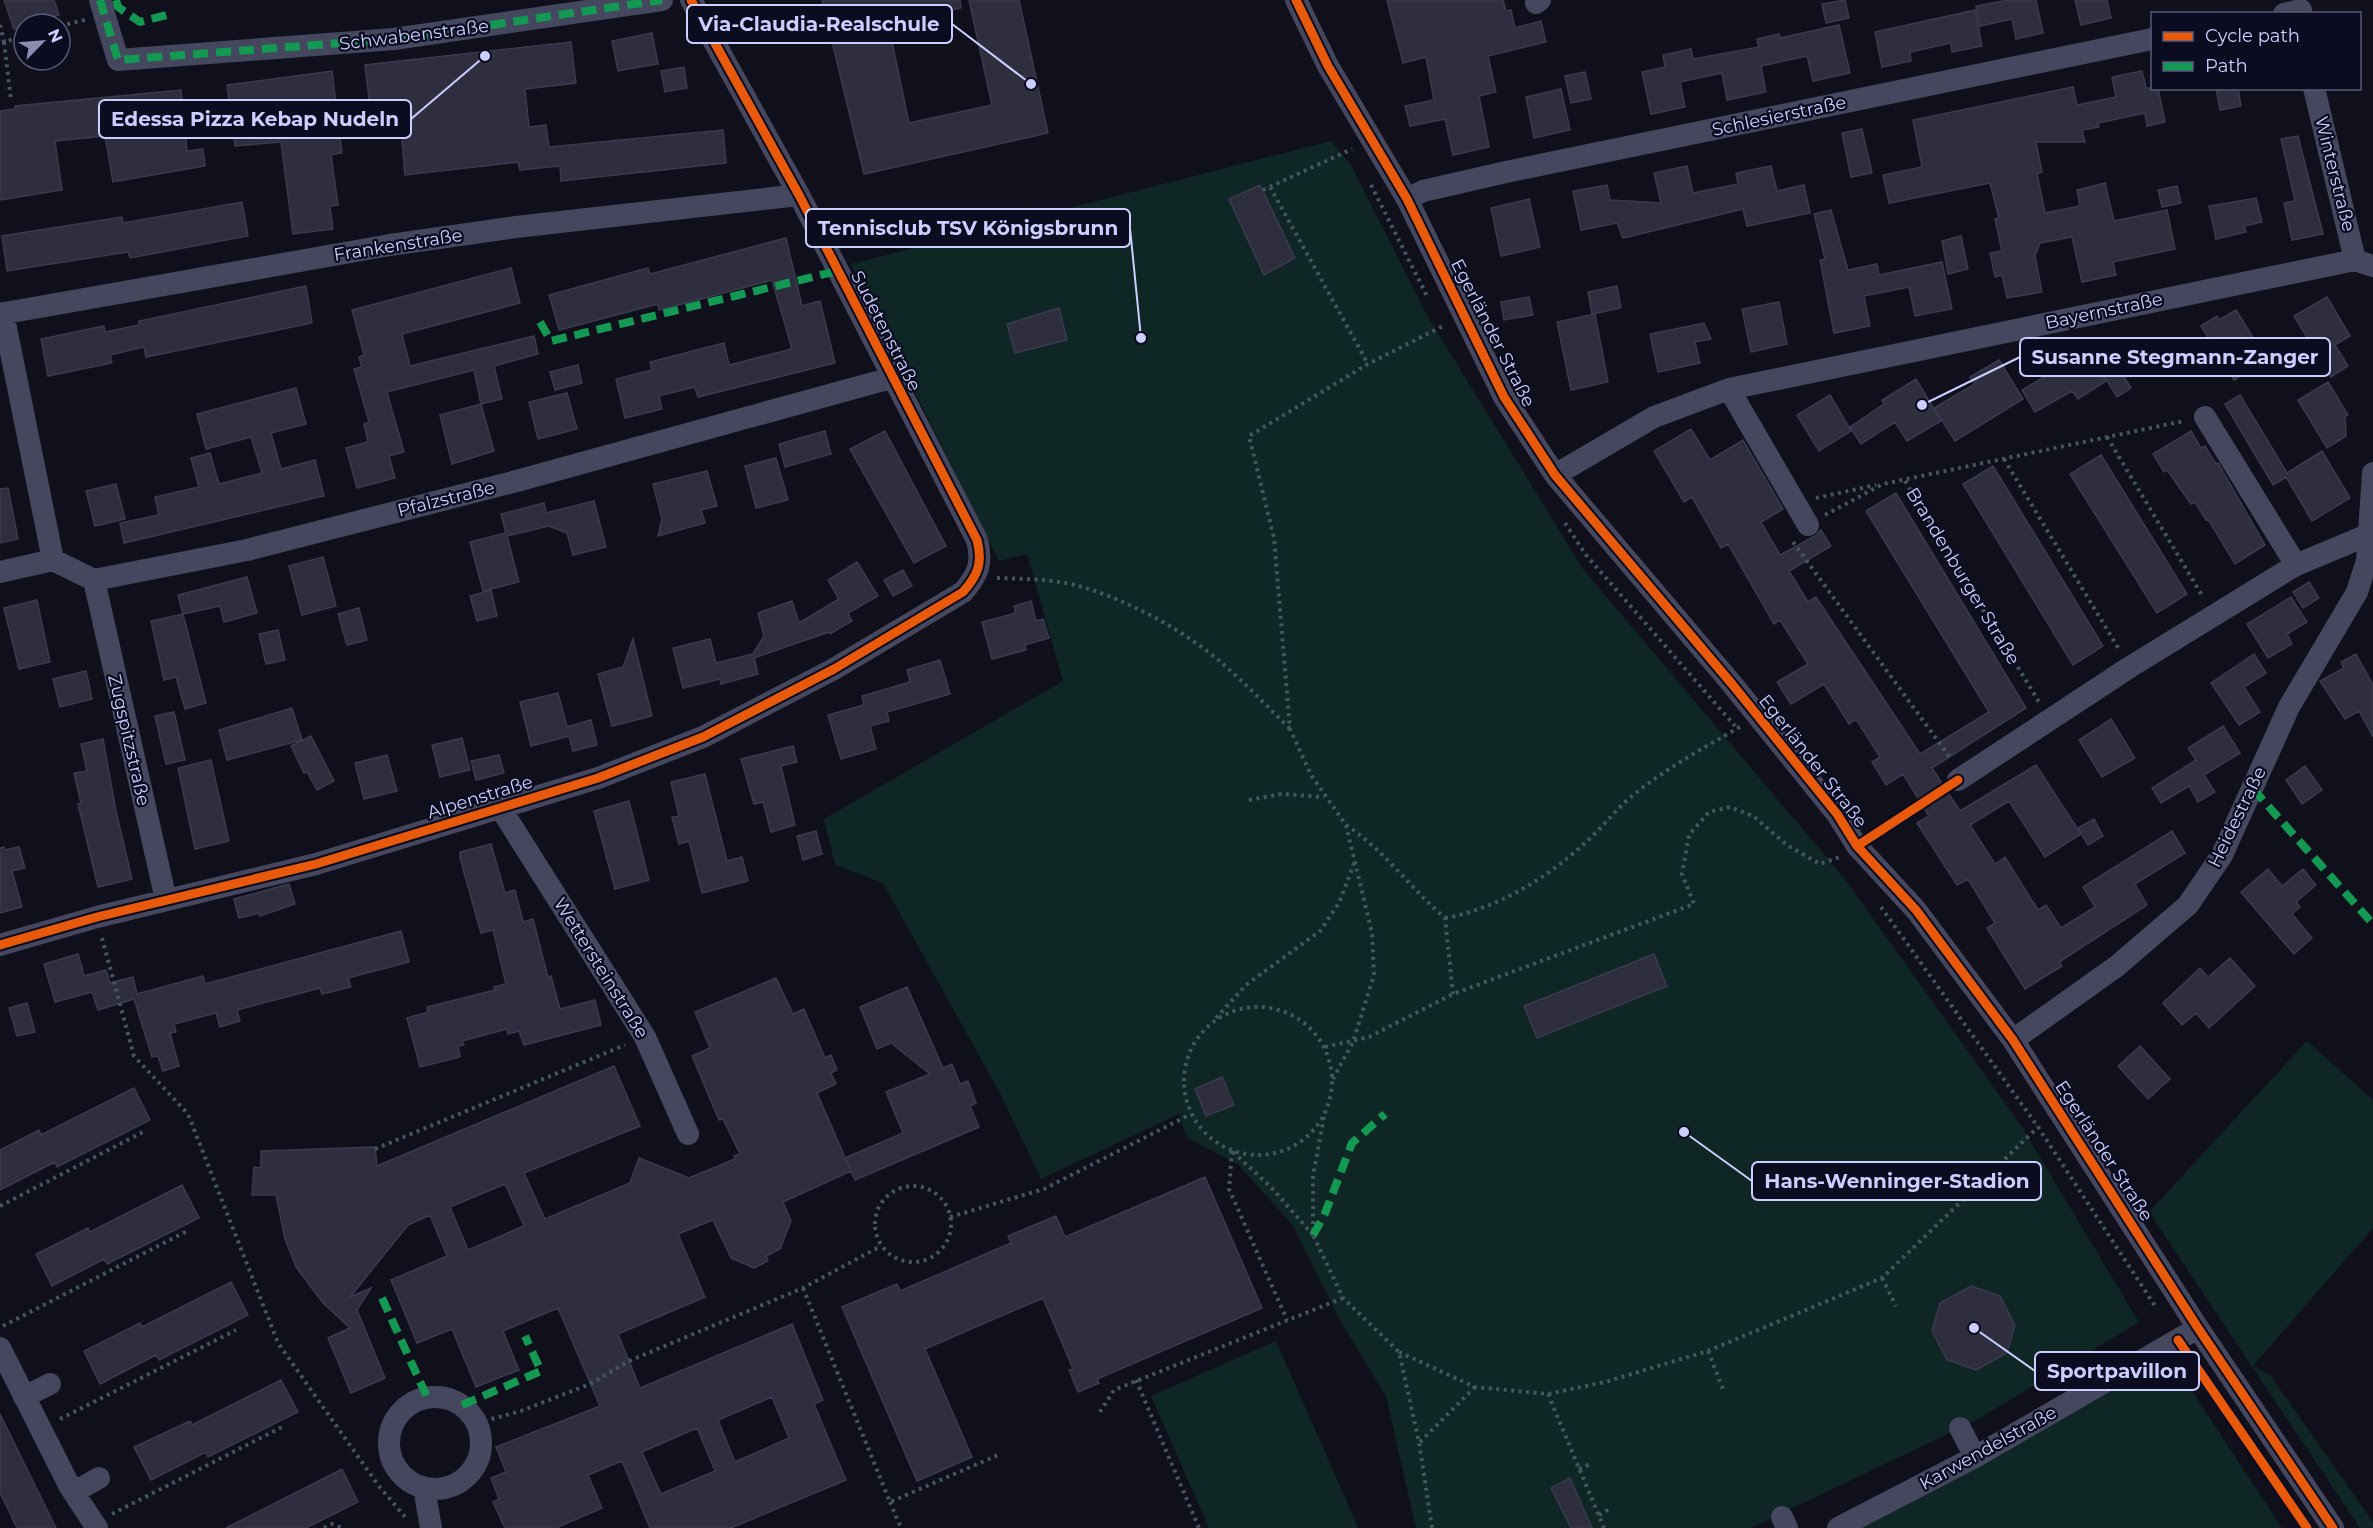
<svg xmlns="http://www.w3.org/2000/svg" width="2373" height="1528" font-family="Montserrat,sans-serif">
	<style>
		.green { fill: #0e2624 }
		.building { fill: #2e2e3e; stroke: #3a3a50; stroke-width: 1.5; fill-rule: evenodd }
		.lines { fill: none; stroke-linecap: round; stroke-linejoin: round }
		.path { stroke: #445760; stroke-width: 4; stroke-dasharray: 3 4.5; stroke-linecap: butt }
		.minor { stroke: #44475d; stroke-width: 22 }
		.quiet { stroke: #139951; stroke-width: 8; stroke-dasharray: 15 8; stroke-linecap: butt }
		.cycleway-casing { stroke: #0c0c20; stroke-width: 13 }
		.cycleway { stroke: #e8590c; stroke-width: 9 }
		.labels { text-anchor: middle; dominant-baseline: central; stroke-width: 4.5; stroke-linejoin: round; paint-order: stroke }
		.street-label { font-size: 18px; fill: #cbceff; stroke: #0c0c20 }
		.leader { fill: none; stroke: #cbceff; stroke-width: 2 }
		.callout-dot { fill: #cbceff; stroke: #0c0c20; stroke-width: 2 }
		.callout { fill: #0c0c20; stroke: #cbceff; stroke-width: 2 }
		.callout-label { font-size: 20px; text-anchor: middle; font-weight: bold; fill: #cbceff }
	</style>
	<rect width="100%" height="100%" fill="#10101c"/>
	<path class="green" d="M1331,141L1351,165L1428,317L1583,569L1844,878L2022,1127L2139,1322L1975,1421L1751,1528H1416L1386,1396L1340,1320L1293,1226L1238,1164L1187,1138L1179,1114L1041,1179L1001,1095L883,883L835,865L824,819L1063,681L1027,554L999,561L851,264Z
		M2307,1041L2373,1100V1228L2253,1366L2270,1375L2373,1522V1528H2360L2149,1212Z
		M1276,1341L1358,1527L1356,1528H1209L1151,1396Z
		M2155,1354L2190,1388L2282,1528H1838Z"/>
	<path class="building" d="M4,0H54L59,15L14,29Z
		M822,0H960L961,8L888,23L909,123L992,105L969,0H1019L1048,133L864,174Z
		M1387,0H1503L1506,11L1511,10L1515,28L1541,21L1546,42L1488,56L1496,92L1479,96L1489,147L1453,155L1445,119L1410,126L1405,106L1434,100L1426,57L1403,63Z
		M1845,0L1849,18L1826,23L1822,4Z
		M2008,0H2036L2043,33L2016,39L2012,19L1980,26L1976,6Z
		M2075,0H2107L2111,18L2081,25Z
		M1975,10L1982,46L1952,52L1951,43L1910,52L1911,61L1882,67L1875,32Z
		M1839,25L1850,73L1813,81L1807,56L1761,66L1766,92L1727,100L1722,73L1680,82L1685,107L1651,114L1642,72L1665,67L1663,55L1691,49L1693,59L1759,47L1757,39L1779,34L1780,38Z
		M652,33L658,64L618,71L612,41Z
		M571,42L576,83L525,89L529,127L546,125L549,147L723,130L726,163L561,181L560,166L520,170L518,162L405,175L399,105L370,108L365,65Z
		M684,67L687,88L665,92L661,71Z
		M332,71L342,153L331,155L338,205L330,206L333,229L293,234L281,142L235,146L227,85Z
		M2142,71L2146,88H2158L2165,122L2147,126L2145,113L2098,123L2099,127L2082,130L2085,142H2036L2042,172L2037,174L2045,213L2080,206L2077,190L2105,183L2114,221L2167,210L2175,249L2113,262L2116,275L2082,282L2072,237L2040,243L2035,256L2042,292L2007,298L2002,275L1995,277L1990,253L2002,251L1995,219L1999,218L1990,183L1889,203L1883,175L1922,167L1913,120L2073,87L2077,105L2116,97L2112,77Z
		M1585,72L1591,99L1571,103L1565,76Z
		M2216,88H2238L2241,106L2220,110Z
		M1561,89L1570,130L1534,138L1526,97Z
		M181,90L187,151L203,149L205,166L113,182L105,136L55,141L62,190L0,200V111L15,109V106Z
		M1862,129L1872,173L1851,177L1842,133Z
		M2298,136L2323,234L2292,240L2284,203L2295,201L2281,139Z
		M1687,166L1693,193L1738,184L1736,173L1771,166L1777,191L1804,185L1810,213L1747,226L1743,209L1623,238L1617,223L1581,230L1573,191L1607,185L1610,200L1661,203L1654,173Z
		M1260,185L1295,258L1264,275L1229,199Z
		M2177,186L2181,203L2162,207L2158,190Z
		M2256,198L2262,222L2244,226L2246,232L2216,239L2209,206Z
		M1529,199L1540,247L1501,256L1491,208Z
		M242,202L248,236L130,258L128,252L7,271L2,236L122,217L123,223Z
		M1831,210L1848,270L1877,264L1879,275L1942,262L1952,309L1915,316L1909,287L1864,296L1870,326L1834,333L1820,260L1825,259L1814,214Z
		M1961,236L1968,269L1948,274L1942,241Z
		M786,238L802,306L820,301L835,363L698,397L695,387L659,396L662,409L625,418L616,379L652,370L650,362L724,343L729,365L792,349L772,280L659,310L658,304L559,330L549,295L648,268L650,274Z
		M511,268L520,303L402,334L410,366L534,336L538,354L494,366L502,399L481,404L474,370L387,392L404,452L389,456L395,478L357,488L346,448L368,442L364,424L369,422L354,369L362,367L359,357L364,355L352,310Z
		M306,286L312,323L146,357L144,347L110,355L112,363L48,376L41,339L104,326L105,332L139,325V321Z
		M1617,286L1621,308L1592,314L1588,292Z
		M1529,297L1533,315L1504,320L1501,302Z
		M2327,297L2350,336L2335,345L2348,366L2331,377L2294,316Z
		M1779,302L1787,344L1751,352L1742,309Z
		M1059,308L1067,340L1015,353L1007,324Z
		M2236,310L2267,360L2234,380L2201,326L2217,316L2219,320Z
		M1595,314L1608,382L1571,390L1557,322Z
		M1704,323L1711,339L1695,342L1700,363L1658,372L1650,334Z
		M2081,342L2106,381L2078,399L2072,391L2035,412L2022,390L2058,369L2053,360Z
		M1999,360L2023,399L1955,441L1934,408L1975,384L1970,377Z
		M578,365L582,383L555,390L550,372Z
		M2117,365L2131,388L2117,397L2103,374Z
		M1916,379L1941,421L1907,441L1895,422L1861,444L1850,427L1884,404L1882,400Z
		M2328,382L2348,415L2345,417L2346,436L2327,448L2298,400Z
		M296,388L306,424L271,433L281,469L315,460L324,496L124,543L120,523L159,515L155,497L199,487L191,458L210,453L219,484L262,473L251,437L206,449L197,414Z
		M567,393L577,429L538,439L529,402Z
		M1830,395L1851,431L1819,451L1797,415Z
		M2240,395L2287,473L2322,451L2350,498L2312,521L2286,477L2273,485L2225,404Z
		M481,404L494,451L452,464L440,415Z
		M1691,429L1710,460L1743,440L1783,509L1761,522L1780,555L1815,536L1821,530L1831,546L1789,571L1808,602L1816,597L1920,754L1989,712L1866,511L1896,493L2026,708L1932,768L1960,811L2036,765L2081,834L2045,857L2009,801L1970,825L1995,864L2005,857L2038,910L2046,905L2061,928L2095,907L2083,887L2172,831L2185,853L2135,884L2147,905L2059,962L2062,966L2025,989L1987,928L1995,923L1968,879L1957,885L1917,823L1929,816L1903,774L1886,785L1872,762L1880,757L1856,719L1849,724L1824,684L1791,704L1777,682L1808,664L1780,620L1774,624L1728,544L1721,548L1692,497L1684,502L1654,451Z
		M825,431L831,454L785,467L779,444Z
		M885,431L946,546L914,563L850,449Z
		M2191,431L2201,448L2205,446L2216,464L2218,463L2265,545L2235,564L2208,519L2206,520L2195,502L2191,504L2167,470L2164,472L2153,454Z
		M2101,455L2187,594L2157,613L2070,474Z
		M776,458L788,500L756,508L745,466Z
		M1993,466L2103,646L2073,665L1963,484Z
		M707,471L717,506L701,510L705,523L658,536L662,519L653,484Z
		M116,484L125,519L95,526L86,491Z
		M8,488L18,539L0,543V489Z
		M594,501L606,547L573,555L567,533L549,526L507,536L519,582L483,591L470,542L506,533L501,514L544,503L546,513Z
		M323,557L336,606L302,615L289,566Z
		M857,562L878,596L848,613L852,621L830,634L829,632L754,658L758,674L721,684L720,679L683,688L673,648L710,639L716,663L753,654L764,636L758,613L792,601L799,623L839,599L828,580Z
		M903,570L912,586L893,596L884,580Z
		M247,577L257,613L224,622L220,606L183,614L206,703L185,709L176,677L164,680L151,621L183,614L178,595Z
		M2309,582L2319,598L2303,608L2293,592Z
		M491,590L497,616L477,621L470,596Z
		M2291,597L2307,622L2287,634L2292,644L2268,658L2247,624Z
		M37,600L50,662L19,669L4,608Z
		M1031,601L1036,621L1043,619L1049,638L1025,645L1026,650L992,659L982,622L1016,613L1014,606Z
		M359,608L367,640L347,645L338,614Z
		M278,630L285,660L266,664L259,634Z
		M633,639L652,716L612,726L598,674L623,667Z
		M2254,654L2266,673L2244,687L2260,712L2239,725L2211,683Z
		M2356,654L2373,685V737L2359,711L2345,719L2320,681L2344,668L2341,662Z
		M940,660L950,694L887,712L889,721L870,726L876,749L841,759L828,715L864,705L862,696L910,682L907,670Z
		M86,671L92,699L60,707L53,679Z
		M558,693L567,727L591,720L597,745L573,751L569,736L531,746L520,702Z
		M292,708L302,740L227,760L219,730Z
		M174,712L185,760L166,764L155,716Z
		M2111,719L2135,758L2102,777L2079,740Z
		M2223,726L2240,753L2204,775L2215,792L2198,802L2189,786L2161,803L2152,788L2196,760L2188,748Z
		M311,736L334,781L317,790L307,772L304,773L291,746Z
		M462,738L470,770L440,777L432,745Z
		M103,739L116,811L132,879L98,887L78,804L81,803L74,773L87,771L81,744Z
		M793,746L797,762L781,766L795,825L771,832L763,802L754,804L741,759Z
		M387,755L397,791L364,799L355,763Z
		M499,755L504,773L476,780L471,761Z
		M211,760L229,841L195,849L178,768Z
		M2305,766L2322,790L2302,804L2286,780Z
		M705,774L727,861L742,857L748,881L702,893L689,841L679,844L672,817L679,816L671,782Z
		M629,801L649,880L615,889L594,811Z
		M2094,819L2103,836L2088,845L2078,828Z
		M816,831L822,854L803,860L797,836Z
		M491,844L505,893L515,890L523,922L533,919L548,977L551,976L560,1009L595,1000L601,1025L524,1045L519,1031L508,1034L507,1029L462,1041L464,1045L458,1046L460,1057L420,1067L407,1018L428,1012L427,1007L495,990L494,987L506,984L493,930L481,933L460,858V852Z
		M4,847L5,850L19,847L25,868L12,871L22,907L0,913V848Z
		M2268,869L2282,886L2303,869L2316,885L2296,902L2300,907L2292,914L2312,938L2294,954L2241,892Z
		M289,884L295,904L260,916V913L239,918L234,899Z
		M401,931L409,962L348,978L351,987L322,994L320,988L237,1010L240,1021L220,1027L216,1013L174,1024L176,1032L170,1033L179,1066L163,1071L158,1056L152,1057L134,999L98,1010L92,992L55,1002L44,964L78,954L84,976L106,970L110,983L133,977L137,994L203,976L205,984Z
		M1654,954L1667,986L1537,1038L1524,1006Z
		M2230,958L2255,986L2209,1028L2196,1013L2182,1025L2163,1003L2200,968L2208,977Z
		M776,978L793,1014L804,1009L825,1058L831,1055L837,1070L831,1073L836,1084L817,1093L850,1169L845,1158L903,1133L886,1092L930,1074L891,1043L877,1049L860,1007L907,987L943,1068L952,1064L960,1084L968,1081L976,1103L970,1106L979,1127L855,1180L851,1171L783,1202L791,1221L780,1249L766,1256L768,1261L754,1268L731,1258L713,1220L678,1234L705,1297L618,1334L640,1388L792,1324L823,1400L814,1404L846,1480L731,1528H650L622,1461L588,1475L602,1508L556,1528H505L493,1502L499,1499L491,1478L506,1472L496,1447L600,1406L558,1308L503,1331L519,1370L476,1387L452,1329L417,1343L391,1280L447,1256L430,1215L408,1225L350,1297L371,1288L357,1310L385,1378L351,1393L328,1338L350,1328L323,1303L296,1267L285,1239L276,1195H252L254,1167L261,1168V1151L375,1147L377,1166L614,1066L640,1126L524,1173L545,1219L630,1183L639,1158L689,1178L735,1159L734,1156L740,1154L723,1119L719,1120L692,1056L710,1048L695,1012ZM505,1184L524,1226L468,1250L450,1207ZM772,1397L789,1438L735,1462L718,1420ZM697,1428L715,1471L661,1494L642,1452Z
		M27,1003L35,1032L17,1036L9,1008Z
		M2140,1046L2170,1079L2148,1099L2118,1066Z
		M1222,1077L1234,1105L1206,1116L1195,1089Z
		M134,1088L150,1120L57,1167L55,1162L0,1190V1150L39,1130L41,1135Z
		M1205,1177L1262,1308L1097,1379L1099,1383L1078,1392L1069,1370L1073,1369L1043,1298L925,1349L972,1457L917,1481L842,1307L897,1284L900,1291L1011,1243L1008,1236L1056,1216L1065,1237Z
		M182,1185L199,1218L107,1264L104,1259L52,1286L36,1254L88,1228L90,1232Z
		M231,1282L248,1315L159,1360L156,1355L100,1384L84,1351L140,1323L142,1327Z
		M1971,1286L2000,1296L2015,1325L2007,1353L1976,1370L1947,1360L1932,1331L1940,1303Z
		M281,1380L298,1412L208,1457L206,1452L151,1480L134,1447L190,1421L192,1425Z
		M0,1414L24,1463L56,1528H17L9,1511L0,1493Z
		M342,1469L358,1502L306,1528H226Z
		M1570,1478L1592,1528H1571L1551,1488Z"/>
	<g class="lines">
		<path class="path" d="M0,25L4,42L24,36
			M60,26L85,20
			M4,42L11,100
			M1371,185L1427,296
			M1270,187L1368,364
			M1263,190L1352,149
			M2107,437L2203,597
			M2004,459L2120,651
			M1905,481L2039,702
			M1816,498L1876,485
			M1825,515L1883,484L2184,421
			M1565,523L1586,555L1735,726
			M1793,542L1951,759
			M997,578C1025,579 1053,579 1079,586C1128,600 1186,631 1224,665C1247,685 1268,707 1290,729
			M1249,800L1281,794L1324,797
			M1346,825C1383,849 1411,889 1445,918L1453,994
			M1881,907L2038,1127L2155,1306
			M1445,918C1497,909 1549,877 1587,841C1603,827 1616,809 1632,796C1665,769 1703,748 1740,727
			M102,938L134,1056L188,1114L278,1343L378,1485L406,1518
			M1184 1081a74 74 0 1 1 148 0a74 74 0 1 1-148 0Z
			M1216,1018L1246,985L1320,931L1339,903L1355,861
			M1325,1047L1369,1037L1453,994L1694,904L1682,874L1689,835L1709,812L1730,807L1753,816L1787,845L1820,864L1840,857
			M1333,1079L1353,1042L1374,975L1372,933L1346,825L1311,775L1290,729L1274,538L1249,436L1368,364L1443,326
			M1324,1117L1313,1176V1235L1343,1298L1399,1352L1419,1442L1432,1528
			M375,1149L625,1045
			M1232,1151L1229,1189L1287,1320
			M1233,1152L1271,1187L1313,1235
			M875 1224a38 38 0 1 1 76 0a38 38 0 1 1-76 0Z
			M0,1206L145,1131
			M950,1217L1044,1189L1191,1114
			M1882,1278L1896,1306
			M803,1288L890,1502L998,1455
			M3,1326L189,1230
			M1708,1351L1723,1389
			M1399,1352L1475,1387L1548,1394L1605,1382L1708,1351L1882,1278L2038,1127
			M1136,1380L1199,1528
			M1548,1394L1604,1528
			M1100,1412L1114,1390L1343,1298
			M60,1419L236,1330
			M477,1423L521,1411L590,1384L629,1361L803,1288L881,1246
			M1420,1442L1475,1387
			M1579,1469L1590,1464
			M890,1502L901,1528
			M112,1514L282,1427
			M1599,1515L1611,1508
			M324,1528L332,1524L342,1528"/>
		<path class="minor" d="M100,0L118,60L394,39L662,0
			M1296,0L1328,66L1407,199L1504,397L1555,475L1732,684L1837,814L1857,846L1916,910L2013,1040L2198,1328L2333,1528
			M1536,3L1540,0
			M2284,14L2301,10
			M2314,88L2355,260
			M1407,199L1423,191L1506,172L2152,39
			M3,313L53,560
			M0,314L390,245L516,227L799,195
			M1729,389L1808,525
			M2205,417L2296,565
			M1555,475L1654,417L1729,389L2355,260L2373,266
			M0,572L53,560L94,580L247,550L513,482L891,378
			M94,580L166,900
			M1958,780L2130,667L2296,565L2370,534
			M501,809L645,1037L688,1134
			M0,945L97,917L316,864L598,778L703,737L834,669L963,592C978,575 983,563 977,540L799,195L691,0
			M2013,1040L2117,966L2153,935L2188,905L2222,855L2289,707L2357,592L2367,561L2373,473
			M0,1348L70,1487L97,1528
			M24,1397L50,1384
			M389 1443a46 46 0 1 1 92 0a46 46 0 1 1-92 0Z
			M1960,1428L1975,1457
			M424,1488L431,1528
			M74,1492L99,1478
			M1782,1517L1787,1528
			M1838,1528L1975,1457L2198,1328"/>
		<path class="quiet" d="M100,0L118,60L394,39L662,0
			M116,0L118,7L140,22L174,13
			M540,322L551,341L837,271
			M2253,789L2373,924
			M1313,1235L1324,1216L1352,1143L1385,1114
			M382,1298L427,1397
			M462,1405L541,1371L525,1336"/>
		<defs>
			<path id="cycleway" d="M1296,0L1328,66L1407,199L1504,397L1555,475L1732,684L1837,814L1857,846L1916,910L2013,1040L2198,1328L2333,1528
				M1857,846L1958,780
				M0,945L97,917L316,864L598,778L703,737L834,669L963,592C978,575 983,563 977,540L799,195L691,0
				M2178,1340L2307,1528"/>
		</defs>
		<use href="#cycleway" class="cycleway-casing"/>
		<use href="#cycleway" class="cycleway"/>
	</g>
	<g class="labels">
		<g class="street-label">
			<text transform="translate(414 35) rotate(-7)">Schwabenstraße</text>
			<text transform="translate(1779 116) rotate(-12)">Schlesierstraße</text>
			<text transform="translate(2335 174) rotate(76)">Winterstraße</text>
			<text transform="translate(398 245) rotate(-9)">Frankenstraße</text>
			<text transform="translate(2104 311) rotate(-12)">Bayernstraße</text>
			<text transform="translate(886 331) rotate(63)">Sudetenstraße</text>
			<text transform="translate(1493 333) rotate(63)">Egerländer Straße</text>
			<text transform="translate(446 499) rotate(-14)">Pfalzstraße</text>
			<text transform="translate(1963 576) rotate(59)">Brandenburger Straße</text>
			<text transform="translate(129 740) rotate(77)">Zugspitzstraße</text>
			<text transform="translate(1813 761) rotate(52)">Egerländer Straße</text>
			<text transform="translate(480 797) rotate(-17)">Alpenstraße</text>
			<text transform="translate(2237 817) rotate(-64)">Heidestraße</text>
			<text transform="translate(601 968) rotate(58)">Wettersteinstraße</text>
			<text transform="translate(2104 1151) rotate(57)">Egerländer Straße</text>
			<text transform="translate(1988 1448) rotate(-29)">Karwendelstraße</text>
		</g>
	</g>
	<path class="leader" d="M1031 84L952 24M485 56L411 119M1141 338L1130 228M1922 405L2020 357M1684 1132L1752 1181M1974 1328L2035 1371"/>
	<g class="callout-dot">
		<circle cx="1031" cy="84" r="6"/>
		<circle cx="485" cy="56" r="6"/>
		<circle cx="1141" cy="338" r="6"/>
		<circle cx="1922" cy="405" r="6"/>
		<circle cx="1684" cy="1132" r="6"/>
		<circle cx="1974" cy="1328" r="6"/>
	</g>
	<g class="callout">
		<rect x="687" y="5" width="265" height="38" rx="6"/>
		<rect x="99" y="100" width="312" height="38" rx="6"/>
		<rect x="806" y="209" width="324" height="38" rx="6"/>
		<rect x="2020" y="338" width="310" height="38" rx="6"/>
		<rect x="1752" y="1162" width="289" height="38" rx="6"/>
		<rect x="2035" y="1352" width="164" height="38" rx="6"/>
	</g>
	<g class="callout-label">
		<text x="819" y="31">Via-Claudia-Realschule</text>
		<text x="255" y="126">Edessa Pizza Kebap Nudeln</text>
		<text x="968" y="235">Tennisclub TSV Königsbrunn</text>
		<text x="2175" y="364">Susanne Stegmann-Zanger</text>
		<text x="1897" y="1188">Hans-Wenninger-Stadion</text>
		<text x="2117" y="1378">Sportpavillon</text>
	</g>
	<rect x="2151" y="12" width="210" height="78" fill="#0c0c20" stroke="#585a79" stroke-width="1.5"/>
	<rect x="2163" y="32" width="30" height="9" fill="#e8590c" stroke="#585a79" stroke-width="1.5"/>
	<text x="2205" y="42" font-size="18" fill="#cbceff">Cycle path</text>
	<rect x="2163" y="62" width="30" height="9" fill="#139951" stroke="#585a79" stroke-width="1.5"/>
	<text x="2205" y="72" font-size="18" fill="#cbceff">Path</text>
	<g transform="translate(42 42) rotate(65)"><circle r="28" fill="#0c0c20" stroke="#585a79" stroke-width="1.5"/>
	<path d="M0-4.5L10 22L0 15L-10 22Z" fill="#8a8cb0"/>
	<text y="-9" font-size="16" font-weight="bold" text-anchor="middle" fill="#cbceff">N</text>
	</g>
</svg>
